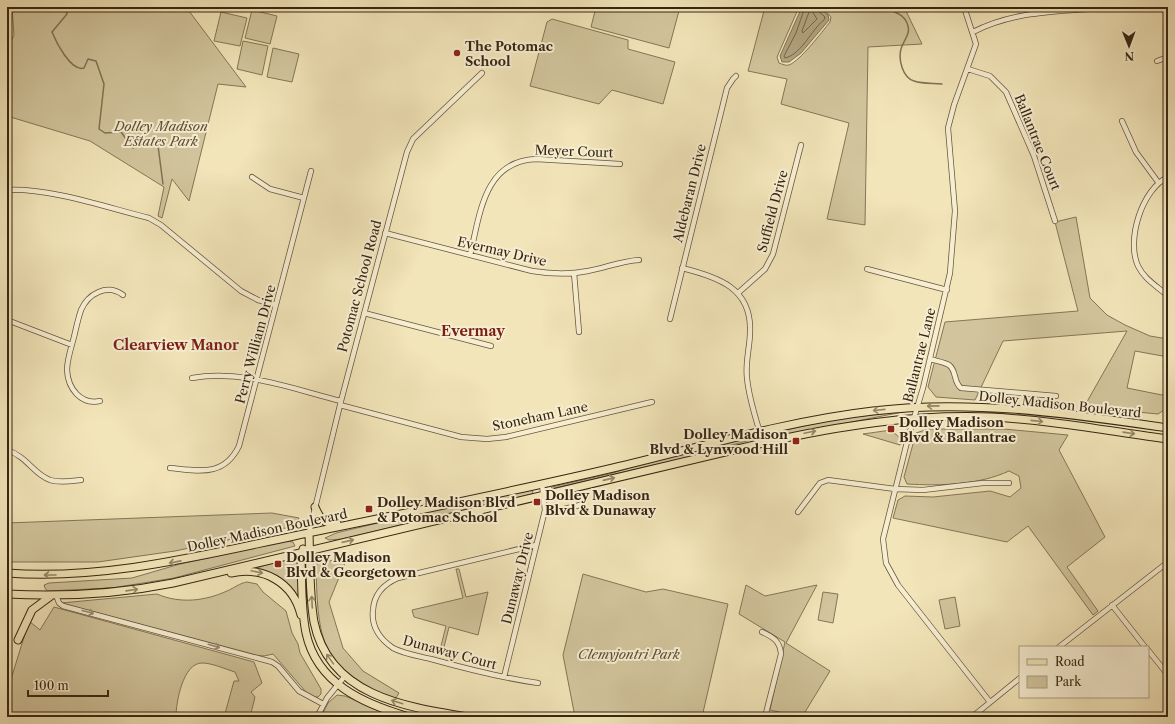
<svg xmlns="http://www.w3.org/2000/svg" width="1175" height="724" font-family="'Libre Caslon Text',serif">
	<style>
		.green { fill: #d2c59d; stroke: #847658 }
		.water { fill: #b2a480; stroke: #807254 }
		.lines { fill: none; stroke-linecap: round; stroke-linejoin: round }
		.shore { stroke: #746549; stroke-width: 1 }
		.stream { stroke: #807254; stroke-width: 1.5 }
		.street-casing { stroke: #65563c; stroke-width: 6 }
		.primary-casing { stroke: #362612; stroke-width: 9 }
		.street { stroke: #f7eed2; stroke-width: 4.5 }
		.primary { stroke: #f2e5b9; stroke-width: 7 }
		.oneway { stroke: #948666 }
		.oneway2 { stroke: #968a72 }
		.poi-dot { fill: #8f2418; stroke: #f7eed2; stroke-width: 1.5 }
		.labels { text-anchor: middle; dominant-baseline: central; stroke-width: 4; stroke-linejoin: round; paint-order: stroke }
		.poi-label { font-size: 13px; font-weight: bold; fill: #362612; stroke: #f7eed2; text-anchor: start }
		.park-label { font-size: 13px; font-style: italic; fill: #5d4e35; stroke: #f7eed2 }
		.street-label { font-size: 13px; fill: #362612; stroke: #f7eed2 }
		.neighbourhood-label { font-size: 14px; font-weight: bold; fill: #7a1f14; stroke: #f7eed2 }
	</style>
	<rect width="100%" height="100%" fill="#f2e5b9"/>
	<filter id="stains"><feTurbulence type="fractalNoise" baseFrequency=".005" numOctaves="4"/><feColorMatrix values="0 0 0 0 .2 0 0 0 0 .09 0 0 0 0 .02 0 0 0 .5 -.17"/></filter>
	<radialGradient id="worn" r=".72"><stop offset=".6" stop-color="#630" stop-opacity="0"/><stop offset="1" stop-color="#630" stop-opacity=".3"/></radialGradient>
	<path class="green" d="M12,7H186L246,87L218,84L189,201L172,179L162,218L158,216L164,187L90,141L7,116V49L14,35Z
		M596,7H680L669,48L591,27Z
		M765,7H799L777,57L779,63C782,64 786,66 789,65C800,61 822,32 830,22L831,17L822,7H904L922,44L868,47L865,225L827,219L849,123L781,104L787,79L748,71Z
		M252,10L277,16L270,44L245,38Z
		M221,12L247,18L240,46L214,41Z
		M552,19L628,40V49L675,62L663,104L612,90L599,104L530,86L547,22Z
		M243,41L268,46L262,75L237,69Z
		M273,48L299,54L292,82L267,77Z
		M1076,217L1090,298L1107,315L1125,325L1150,336L1168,339V357L1135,351L1127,388L1167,396L1164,410L1158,414L1084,407L1127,331L1003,341L975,400L936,397L928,387L945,322L1078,311L1055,222Z
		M908,411L785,435H773L772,433L835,419Z
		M928,429H1004L1068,435L1059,450L1105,537L1067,567L1098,611L1093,615L1028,526L1007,542L893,518L898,500L905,496L933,497L990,491L1010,497L1021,488L1019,476L1009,471C979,485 940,486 907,484L904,477L916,433Z
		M891,430L901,439L900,445L863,434Z
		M753,437L754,439L692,456L550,489L552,487L613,473L641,464Z
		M530,490L533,491L532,494L342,539L329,540L325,538L336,533L445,507Z
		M272,513L299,518L295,526L175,551L98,562H7V523Z
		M285,541L293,542L295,546L174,578L112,588L47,591L45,588L44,585L49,583L132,578L180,564Z
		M300,555L302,610C287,586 284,577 256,568Z
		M347,558L329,602L343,648L363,671L399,693L396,698C385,697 372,691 362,685C316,658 318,617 316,570L317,563Z
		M456,569H459L466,597L488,592L478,635L449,627L442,655L439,654L446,626L414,617L412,610L463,598Z
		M583,574L646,592L663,589L728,604L702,717H575L563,655Z
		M247,582L257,584L263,592L286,611L292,633L298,644L300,653L321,689V694L318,697H313L306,692L273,654L264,656L252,655L61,603L157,594C180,604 205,601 227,591C234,588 240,583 247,582Z
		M746,585L765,596L817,585L786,643L830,671L802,717L770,710L785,642L739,614Z
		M823,592L838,594L833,623L818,620Z
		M955,597L960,626L945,629L939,600Z
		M54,607L254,662L262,683L251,692L255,697L250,717H224L234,681H239L235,672C225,669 212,663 202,663C183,663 176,702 176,717H7V692L29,621L40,630Z
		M337,695L345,696L397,717H321L328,703Z"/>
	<path class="water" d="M802,7H819L828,15L829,20L801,53L789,62H782L780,56Z"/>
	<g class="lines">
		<path class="shore" d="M805,7L796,33L784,56L785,58C802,54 811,30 824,20L825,17L818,11L817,7
			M812,11L817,19L803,33L802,31L809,12Z"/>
		<path class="stream" d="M65,7L67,14L52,32C56,42 71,72 84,68L88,59L96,61L104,84L99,129L105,133L121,132L133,148L149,138H157L163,184
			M886,7C894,13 903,13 907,23C912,34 903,40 901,49C898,60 903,78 914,81C923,84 933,83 942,84"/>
		<defs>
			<path id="street" d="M964,7L976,44L954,105L948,128L955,211L950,273L923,388L908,438L883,539L886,563L898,585L990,702
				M973,32C1017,9 1070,11 1118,7
				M1157,61L1168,57
				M968,69L990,76L1006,92L1034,156L1055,221
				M1122,121L1136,152L1158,182
				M252,177L270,189L304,198
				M1168,177C1142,189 1126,240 1138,266C1145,280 1157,286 1168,296
				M7,190C51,188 105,207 149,218L161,225L241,291L258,300L276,305
				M385,233L532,271C551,274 569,275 588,271C605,268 621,261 639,260
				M470,255C480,216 483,161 536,159L620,164
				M682,268C718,277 752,288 750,332C750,347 745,362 747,378C749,400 757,422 763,443
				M867,269L947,290
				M574,273L579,332
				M738,293L765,269L773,254L801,145
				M364,313L491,346
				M670,319L727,88L733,79L736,76
				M7,320L72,345
				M930,359C936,361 944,362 949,365C957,371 953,382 961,388L1056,396
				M192,378C243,369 292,389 341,401
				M100,401C81,405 68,389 67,370C67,360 71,348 74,337C76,328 78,319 81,310C88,294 107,283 123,295
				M340,405L461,437L487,439L506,437L652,402
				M1165,438L1168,424
				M7,450C28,457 33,474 50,480C60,483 71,481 81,480
				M170,468C199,471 224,477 239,446L311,171
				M798,512L820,483L828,480L895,489L923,490L983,483H1009
				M544,514L580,505
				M309,533L341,401L407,152L413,139L482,73
				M536,545L398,578C384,584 374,594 373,610C371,626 380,639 393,648C404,654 419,656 431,659C467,669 502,678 538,683
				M56,595L59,603L63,606L272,662L278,666L299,691L323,704
				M1112,605L1145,647
				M762,632C773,637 780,641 781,654L765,717
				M1059,647L1168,562
				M1148,650L1168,675
				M504,677L545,510L542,484
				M317,717L327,698L345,676
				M972,717L1020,678"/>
			<path id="primary" d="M315,507C320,519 324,524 337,524
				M309,533C310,562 309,593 314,622C329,696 406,707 468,717
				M303,549L301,560C302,584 301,609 306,633C317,684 364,704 409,717
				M7,573C105,580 198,556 294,536C400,514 507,493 613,468C698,448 786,421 873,411C972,399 1070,414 1168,428
				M231,573C263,566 293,582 301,615
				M7,594C63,597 118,594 173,583L763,443C838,426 913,414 991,417C1050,420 1109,431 1168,439
				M18,640L32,610L51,596"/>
		</defs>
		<use href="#street" class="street-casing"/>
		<use href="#primary" class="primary-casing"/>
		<use href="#street" class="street"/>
		<use href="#primary" class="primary"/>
	</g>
	<defs><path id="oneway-shaft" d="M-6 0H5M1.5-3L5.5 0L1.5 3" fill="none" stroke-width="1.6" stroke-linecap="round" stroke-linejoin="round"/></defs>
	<g class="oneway">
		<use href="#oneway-shaft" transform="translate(933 406) rotate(179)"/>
		<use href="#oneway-shaft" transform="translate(879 410) rotate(174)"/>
		<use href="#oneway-shaft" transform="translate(1037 421) rotate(6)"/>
		<use href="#oneway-shaft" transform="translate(810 432) rotate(-12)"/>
		<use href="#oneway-shaft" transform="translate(1129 433) rotate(8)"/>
		<use href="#oneway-shaft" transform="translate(609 479) rotate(-13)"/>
		<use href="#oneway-shaft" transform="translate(348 541) rotate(-13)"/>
		<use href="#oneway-shaft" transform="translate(175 562) rotate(169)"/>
		<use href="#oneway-shaft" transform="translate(257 572) rotate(12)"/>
		<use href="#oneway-shaft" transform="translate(50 575) rotate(180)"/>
		<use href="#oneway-shaft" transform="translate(132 590) rotate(-8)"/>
		<use href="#oneway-shaft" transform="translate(312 602) rotate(-93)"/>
		<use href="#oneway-shaft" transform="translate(330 659) rotate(-125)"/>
		<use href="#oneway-shaft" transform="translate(397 702) rotate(-163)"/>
	</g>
	<g class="oneway2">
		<use href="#oneway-shaft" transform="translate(88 612) rotate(15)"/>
		<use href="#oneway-shaft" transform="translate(214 646) rotate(16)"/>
	</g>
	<g class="poi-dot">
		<circle cx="457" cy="53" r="4"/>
		<rect x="887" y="425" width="8" height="8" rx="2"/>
		<rect x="792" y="437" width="8" height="8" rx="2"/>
		<rect x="533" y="498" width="8" height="8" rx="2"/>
		<rect x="365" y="505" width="8" height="8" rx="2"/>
		<rect x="274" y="560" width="8" height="8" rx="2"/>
	</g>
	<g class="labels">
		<g class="poi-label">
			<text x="465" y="46">The Potomac<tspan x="465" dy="15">School</tspan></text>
			<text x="899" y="422">Dolley Madison<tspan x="899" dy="15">Blvd &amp; Ballantrae</tspan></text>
			<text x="788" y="434" text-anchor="end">Dolley Madison<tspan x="788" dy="15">Blvd &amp; Lynwood Hill</tspan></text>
			<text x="545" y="495">Dolley Madison<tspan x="545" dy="15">Blvd &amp; Dunaway</tspan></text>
			<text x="377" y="502">Dolley Madison Blvd<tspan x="377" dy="15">&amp; Potomac School</tspan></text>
			<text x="286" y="557">Dolley Madison<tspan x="286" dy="15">Blvd &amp; Georgetown</tspan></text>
		</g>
		<g class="park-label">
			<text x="161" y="126">Dolley Madison<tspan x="161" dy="15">Estates Park</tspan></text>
			<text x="629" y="654">Clemyjontri Park</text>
		</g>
		<g class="street-label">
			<text transform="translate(1038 142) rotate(68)">Ballantrae Court</text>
			<text transform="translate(574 151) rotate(2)">Meyer Court</text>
			<text transform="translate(689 193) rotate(-76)">Aldebaran Drive</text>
			<text transform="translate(772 211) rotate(-75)">Suffield Drive</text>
			<text transform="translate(502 251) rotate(13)">Evermay Drive</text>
			<text transform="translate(359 286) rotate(-75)">Potomac School Road</text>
			<text transform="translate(255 344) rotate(-75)">Perry William Drive</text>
			<text transform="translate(919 355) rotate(-76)">Ballantrae Lane</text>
			<text transform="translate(1060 404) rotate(6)">Dolley Madison Boulevard</text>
			<text transform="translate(540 416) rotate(-12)">Stoneham Lane</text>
			<text transform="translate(267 530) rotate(-12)">Dolley Madison Boulevard</text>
			<text transform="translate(517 578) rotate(-76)">Dunaway Drive</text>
			<text transform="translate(450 652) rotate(15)">Dunaway Court</text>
		</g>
		<g class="neighbourhood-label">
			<text x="473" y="331">Evermay</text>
			<text x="176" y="345">Clearview Manor</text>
		</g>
	</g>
	<rect width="1175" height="724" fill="none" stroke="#f2e5b9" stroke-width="24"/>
	<rect x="8" y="8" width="1159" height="708" fill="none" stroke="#362612" stroke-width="2"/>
	<rect x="12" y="12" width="1151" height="700" fill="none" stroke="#362612"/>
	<rect x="1019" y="646" width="130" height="52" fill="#f7eed2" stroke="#aa9e85"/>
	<rect x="1027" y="659" width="20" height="6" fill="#f2e5b9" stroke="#aa9e85"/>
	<text x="1055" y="666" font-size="12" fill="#362612">Road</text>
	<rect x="1027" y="676" width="20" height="12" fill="#d2c59d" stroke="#aa9e85"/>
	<text x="1055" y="686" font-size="12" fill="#362612">Park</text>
	<g transform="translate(1129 46) rotate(179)" stroke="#f7eed2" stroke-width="3" paint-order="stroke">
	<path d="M0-3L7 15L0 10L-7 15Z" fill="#362612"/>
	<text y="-6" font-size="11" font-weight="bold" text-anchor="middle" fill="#362612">N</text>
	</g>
	<path d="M28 690v6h80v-6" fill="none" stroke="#362612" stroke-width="2"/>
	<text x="34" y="690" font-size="12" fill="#362612" stroke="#f7eed2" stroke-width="3" paint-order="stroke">100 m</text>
	<rect width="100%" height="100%" filter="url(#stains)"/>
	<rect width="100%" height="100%" fill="url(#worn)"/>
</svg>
